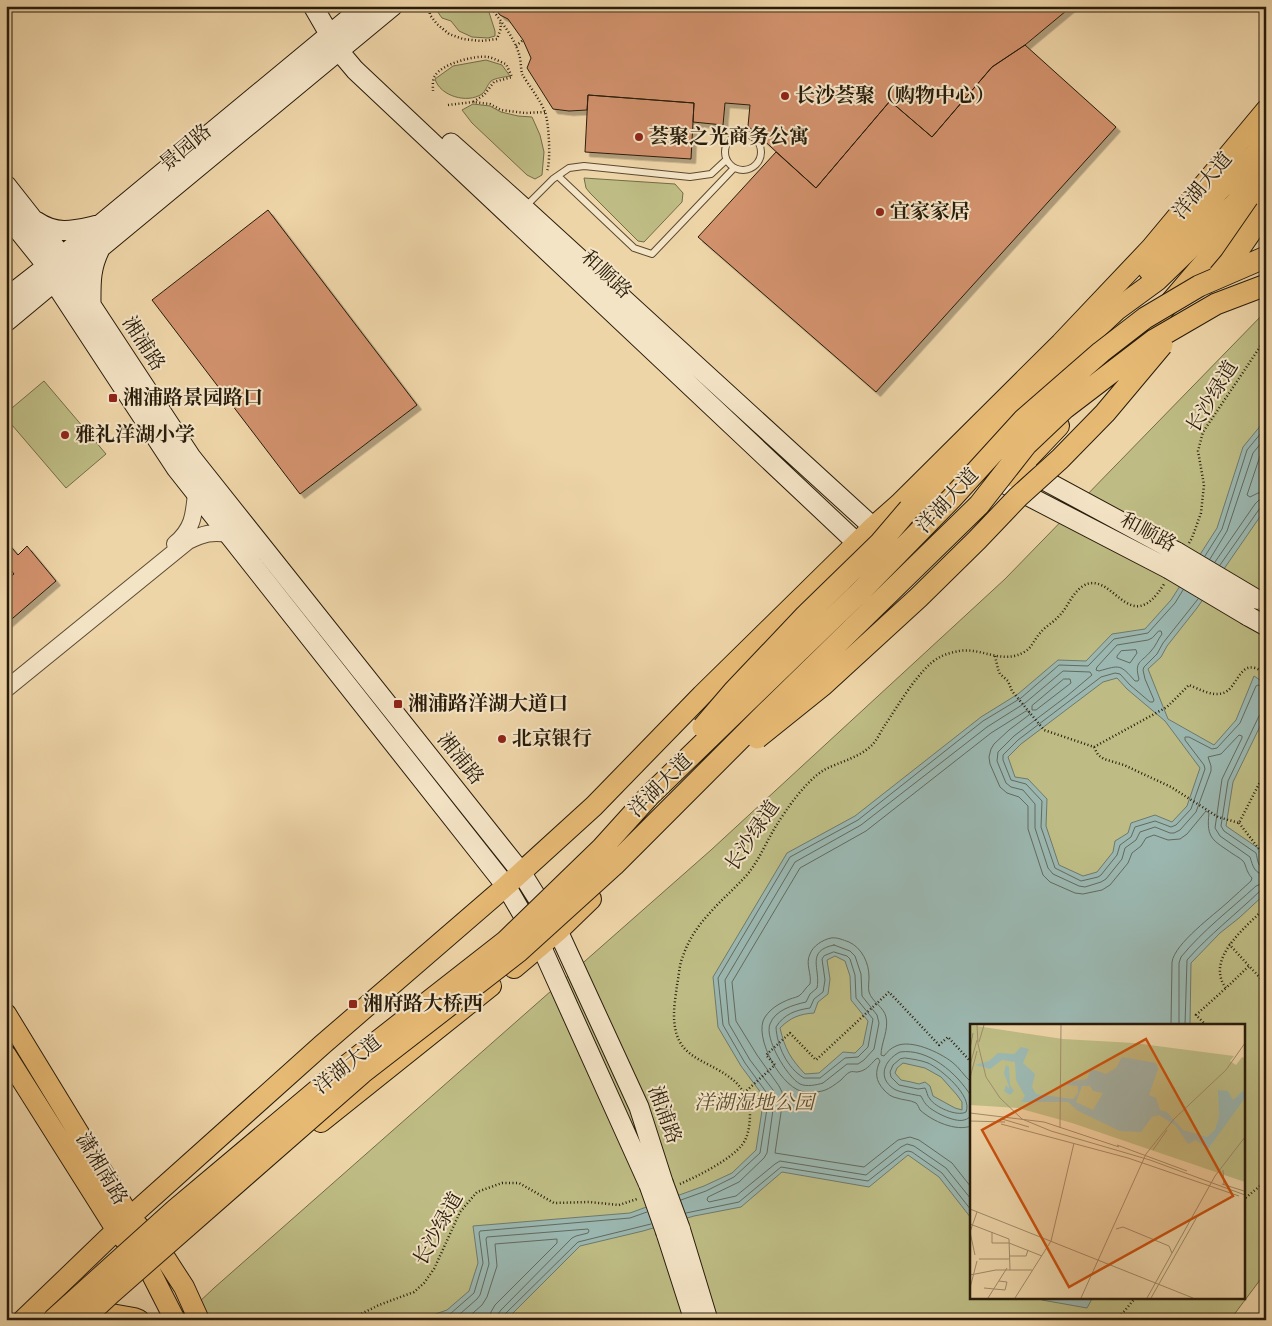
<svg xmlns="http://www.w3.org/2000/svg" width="1272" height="1326" font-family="'IM FELL DW Pica','Noto Serif SC',serif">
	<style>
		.green { fill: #bebc84; stroke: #736c48; fill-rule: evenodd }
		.water { fill: #9bb7b0; stroke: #6d796e; fill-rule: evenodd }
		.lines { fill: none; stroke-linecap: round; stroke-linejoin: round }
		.shore { stroke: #626a5e; stroke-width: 1 }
		.building { fill: #d2926d; stroke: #281c0b; filter: url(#shadow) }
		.service-casing { stroke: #5a4a32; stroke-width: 8 }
		.tertiary-casing { stroke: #5a4a32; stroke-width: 18 }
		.secondary-casing { stroke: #281c0b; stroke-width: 21 }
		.primary-casing { stroke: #281c0b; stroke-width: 22 }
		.trunk-casing { stroke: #281c0b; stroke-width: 23 }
		.path { stroke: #281c0b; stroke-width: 2.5; stroke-dasharray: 1 2.5; stroke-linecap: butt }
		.service { stroke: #f4e4c6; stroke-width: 6 }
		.tertiary { stroke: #f4e4c6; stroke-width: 16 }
		.secondary { stroke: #f4e4c6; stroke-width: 19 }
		.primary { stroke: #e7ba74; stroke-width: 20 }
		.trunk { stroke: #e7ba74; stroke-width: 21 }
		.secondary-bridge-casing { stroke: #281c0b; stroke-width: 21; stroke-linecap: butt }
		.trunk-bridge-casing { stroke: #281c0b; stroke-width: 23; stroke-linecap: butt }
		.secondary-bridge { stroke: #f4e4c6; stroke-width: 19 }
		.trunk-bridge { stroke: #e7ba74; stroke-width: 21 }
		.poi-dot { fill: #8f2418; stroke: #f4e4c6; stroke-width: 2 }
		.labels { text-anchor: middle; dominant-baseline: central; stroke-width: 4; stroke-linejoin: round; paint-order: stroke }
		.poi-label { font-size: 20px; font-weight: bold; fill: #281c0b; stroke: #f4e4c6; text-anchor: start }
		.street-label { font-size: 20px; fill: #281c0b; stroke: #f4e4c6 }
		.park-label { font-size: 20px; font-style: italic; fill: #554c2f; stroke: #f4e4c6 }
		.inset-road { fill: none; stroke: #9f8b69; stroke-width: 1 }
		.view { fill: #cb500c; fill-opacity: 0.15; stroke: #cb500c; stroke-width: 2.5 }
		.inset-edge { fill: none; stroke: #281c0b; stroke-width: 2.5 }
	</style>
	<defs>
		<filter id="shadow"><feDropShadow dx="4.5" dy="4.5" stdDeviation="0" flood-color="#0004"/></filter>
	</defs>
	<rect width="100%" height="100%" fill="#eed5a8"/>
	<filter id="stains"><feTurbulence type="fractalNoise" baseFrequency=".004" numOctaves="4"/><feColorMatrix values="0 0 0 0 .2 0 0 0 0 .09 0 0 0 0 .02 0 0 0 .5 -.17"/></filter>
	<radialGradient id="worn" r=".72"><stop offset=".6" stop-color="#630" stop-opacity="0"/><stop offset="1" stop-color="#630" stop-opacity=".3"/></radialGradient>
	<path class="green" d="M445,6H487L495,31V36L488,38L472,37L459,31L451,21L442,18L437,11Z
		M486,60L502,65L510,76C505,77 495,78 491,81C487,85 486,91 482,94C467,104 440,96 435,79L453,66Z
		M473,104L490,106L501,112L518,116L532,117L540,135L544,152L542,175L535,179L527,175L472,123L462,110Z
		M584,178L675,184L683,193L682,202L644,242L638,241L590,193L586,188Z
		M1266,311V1272L1230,1320H180L214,1288L711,850L1005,579ZM971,1025H1243V1297H971Z
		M44,381L106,454L66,488L6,418V413Z"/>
	<path class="water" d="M1266,419V508L1197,608L1167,646L1161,657L1148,669L1168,719L1214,745L1236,720L1254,676L1266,684V714L1233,782L1226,826L1261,850L1266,870V893L1239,918L1220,933L1191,963L1190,1025H971V1218L939,1177L908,1155L869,1187L782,1172L741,1207L694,1216L643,1231L580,1246L506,1320H418L447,1310L469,1291L478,1263L473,1226L630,1213L704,1186L732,1173L756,1150L764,1097L741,1066L718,1027L713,977L787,853L855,816L981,717L1018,694L1058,660L1086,661L1112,634L1145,629L1171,600L1217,528L1243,447ZM1117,678L1127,689L1165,721L1200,768L1187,806L1172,822L1155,815L1131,823L1128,833L1115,841L1113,852L1097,872L1083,876L1059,865L1046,826L1047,799L1028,779L1015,777L1008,757L1021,744L1103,682ZM835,956L845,961L850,976L851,1000L868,1021L863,1045L855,1053L843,1052L819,1073L805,1074C790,1058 785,1049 780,1028C791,1017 800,1014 814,1013L818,1002L828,994L830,979L827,960ZM903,1063L925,1068L941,1077L957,1095L962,1102V1110L955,1108L933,1096L930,1086L925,1082L919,1084L911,1082L901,1080L895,1073L897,1068Z
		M1039,1297H1093L1087,1308L1042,1300Z"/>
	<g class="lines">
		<path class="shore" d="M1266,449L1260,456L1247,495L1250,497L1258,493L1266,492
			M1205,556L1222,529L1247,450L1266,427
			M1210,559L1227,531L1253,453L1266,437
			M1215,562L1255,504L1259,500L1266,499
			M1220,565L1260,508L1262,506H1266
			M1198,599L1163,643L1157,654L1144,667L1143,670L1145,679L1154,700L1153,702H1150L1130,685L1120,674L1115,673L1101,677L1018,740L1003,755V760L1011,780L1026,784L1042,801L1041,827L1055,868L1081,881L1098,877L1101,875L1117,855L1120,845L1131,837L1135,827L1155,821L1171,827L1176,825L1191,809L1205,769L1204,765L1185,740V737H1189L1212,749L1217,748L1240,723L1256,686L1258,685L1266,688
			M1159,631H1161L1162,634C1158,639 1156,646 1151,651C1141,663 1134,661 1139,679L1138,681H1135C1120,664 1120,665 1099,671L1096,670L1097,667L1117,645L1148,640L1152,638Z
			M1136,650L1137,653L1130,663L1117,658V656L1121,651Z
			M1064,679H1070L1071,683L1036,710H1032V706Z
			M1266,713L1262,714L1259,716L1228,781L1221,826L1224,831L1256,853C1258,860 1257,868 1266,868
			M834,945L850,951L855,956L861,974L862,996L877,1015L879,1023L874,1049L864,1060L858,1064H847L823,1083C817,1085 806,1087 800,1084C787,1077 764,1038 770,1024C775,1010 793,1005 806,1002L810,994L817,988C821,969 805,951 834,945Z
			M834,952L847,956L850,959L855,975L856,998L873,1019L868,1047L858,1057L845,1058L820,1078H804C787,1068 777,1046 776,1027C784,1014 796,1010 810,1008L814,999L823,992L825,980L822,959L824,956Z
			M1179,1025V963L1181,957C1203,930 1231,909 1256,886L1261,884L1266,883
			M1185,1025L1187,960C1209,935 1236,914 1260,891L1266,890
			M905,1058C912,1059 920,1060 928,1063C941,1069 973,1096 966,1112C957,1117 935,1107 930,1099C927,1096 927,1091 925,1088L918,1089L899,1085L891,1077L890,1072L893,1065L900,1059Z
			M971,1082C964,1076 959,1067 952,1062C939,1052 911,1039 896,1046C891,1048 887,1052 884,1056L881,1055C881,1043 889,1030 886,1017C884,1007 872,1002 869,992C868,988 869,982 869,977C869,963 862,948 849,942C843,940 837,937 831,938C822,940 813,946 810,954C805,964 812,974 810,984C805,988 804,992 800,995C798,997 793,998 790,999C780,1003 771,1008 765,1017C752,1036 783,1092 806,1092C823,1093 828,1090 841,1080C843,1078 847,1073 850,1072C852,1071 855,1072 857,1072C866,1071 870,1065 876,1059L878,1058L880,1061C875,1072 875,1080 884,1090C888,1094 891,1097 897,1098C902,1100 911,1100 916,1103C918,1105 919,1108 920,1110C932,1121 956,1132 971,1126
			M971,1096C957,1073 928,1048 900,1052C884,1060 877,1078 894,1089C898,1092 916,1095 921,1096C921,1096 924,1102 925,1103C930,1111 955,1123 964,1120C968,1119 968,1118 971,1116
			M971,1187L952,1163L919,1140L910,1137L898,1140L864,1167L775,1153L783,1099L782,1092L779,1086L757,1055L736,1021L732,982L800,868L866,831L991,733L1026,711H1028L1030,712L1029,715L1009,730L994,744L991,749L989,757L990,764L1000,787L1007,793L1019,797L1028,806V829L1043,875L1050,882L1075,893L1083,894L1102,890L1110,885L1128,863L1132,853L1141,846L1146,838L1154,835L1168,840L1180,839L1187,834L1206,811L1209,813C1206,839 1213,840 1233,854C1236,856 1240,858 1243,861C1246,864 1246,872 1252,878L1251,881C1243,888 1236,895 1228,902C1214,915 1175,943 1172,962L1171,1025
			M971,1199L946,1168L914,1146L907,1144L901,1147L866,1175L780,1161L775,1164L736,1196L709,1202L707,1200L708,1197L739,1182L764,1158L767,1153L775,1095L773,1090L750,1060L729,1024L725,980L795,862L861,825L987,727L1025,703L1063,671L1090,672L1092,675L1067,696L1014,736L998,752L997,761L1006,783L1011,787L1023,790L1035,804V828L1048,868L1053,874L1079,886L1085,887L1101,882L1106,879L1122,859L1125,848L1136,840L1140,832L1155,827L1170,833H1174L1180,830L1196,812L1211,771V766L1208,757L1221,754L1239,735L1242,736V738L1222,779L1215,828L1220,836L1250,857C1253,866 1254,874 1266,875
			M681,1200L706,1191L734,1177L760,1153L769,1096L745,1063L723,1025L718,978L790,857L858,820L983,721L1021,698L1059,665L1088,666L1114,639L1148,633L1175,603L1183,590
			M686,1213L739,1202L781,1167L868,1181L905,1152L908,1151L912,1152L942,1173L971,1210
			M434,1320L450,1314L474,1293L483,1263L479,1233L480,1231L630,1218L647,1212
			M453,1320L477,1299L480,1295L489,1264L486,1239L487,1237L588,1229L589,1231L588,1233L576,1236L572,1238L501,1310L498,1314L497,1320
			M465,1320L482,1305L487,1297L497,1266L495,1244L557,1239V1243L495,1305L491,1312L489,1320
			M503,1320L505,1314L578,1242L651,1224"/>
	</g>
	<path class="building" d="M493,6H1072L1025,45L992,67L932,137L890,101L816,188L748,126L750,105L725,103L723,125L693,122L694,103L588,95L587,110L569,111L553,109L527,68L531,58L523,40L508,19L500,15Z
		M1025,45L1116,127L876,392L698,237L776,152L816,188L890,101L932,137L992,67Z
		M588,95L694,103L691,159L585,152Z
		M268,210L417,405L300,494L152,300Z
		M6,541L18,555L27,546L56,581L6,624V580L14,574L6,564Z"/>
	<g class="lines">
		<defs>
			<path id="service" d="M725 152a18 18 0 1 1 36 0a18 18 0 1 1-36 0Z
				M558,176L634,248L652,254L734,168
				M525,207L553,179L569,168L584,166L690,177L711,174L726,160"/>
			<path id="tertiary" d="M175,544C193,529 194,515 196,493
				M6,689L188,541C203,534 212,531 228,534"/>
			<path id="secondary" d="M313,6L339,51L355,70L857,543
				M451,143L524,208L873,527
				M6,185L62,256L70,273L191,457L521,872L558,931L639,1107L663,1182
				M6,215L47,266L54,282L176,468L506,886L541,946L649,1185
				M36,221C58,236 75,230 98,225
				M6,298L47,266L62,256L364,6
				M91,306C91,284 90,269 100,249
				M6,322L54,282L70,273L393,6
				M1020,467L1177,552
				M1007,485L1169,569
				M1248,616L1266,626
				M680,1228L708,1320
				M666,1233L694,1320"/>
			<path id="primary" d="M1126,354L1266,190
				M1013,477L1020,467L1059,426
				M514,968L558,931L591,899
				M6,1014L130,1217L160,1250L184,1287L199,1320
				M6,1055L117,1231L147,1265L175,1320
				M321,1122L491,986
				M100,1312L134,1318L139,1320
				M23,1320L130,1217L322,1045L506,886L594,806L702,695L873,527L899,504L1061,343L1151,248L1266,110"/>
			<path id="trunk" d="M1149,270L1217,192L1254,156L1266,140
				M909,509L969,453L991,425L1021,396L1066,357L1116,310L1157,280L1187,251L1236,203L1266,168"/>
		</defs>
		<use href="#service" class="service-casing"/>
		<use href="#tertiary" class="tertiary-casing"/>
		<use href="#secondary" class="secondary-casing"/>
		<use href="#primary" class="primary-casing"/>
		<use href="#trunk" class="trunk-casing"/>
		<path class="path" d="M429,6L430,15L437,24L449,34L463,39L481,41L497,39L501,28L500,22
			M490,6C501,22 516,39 520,58C521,64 521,69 522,74C528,84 541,101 545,112C549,123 551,161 547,171
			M516,46L523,40
			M433,91C433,87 432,80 435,76C441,64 475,55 488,57C494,58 500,62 506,64L512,77L494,82L484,95L473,102
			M448,105L473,102L490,104L501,110L525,113L545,112
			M1189,543L1192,538L1201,513L1204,485L1198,451L1203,432L1266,338
			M995,656L998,669L1000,674L1008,681L1012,691L1044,730L1094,747L1098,755L1104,759L1124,765L1171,787L1218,817L1239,823L1260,782L1266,775
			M1094,747L1167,707L1189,685C1199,689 1213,697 1223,693C1236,690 1239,663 1255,668C1259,669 1263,672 1266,674
			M1239,823L1266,858
			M1266,907C1247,926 1204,959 1226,988L1249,966L1266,984
			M1229,944L1249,966
			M1206,1025L1196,1015L1226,988
			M744,1093L775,1065L766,1055L790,1033L816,1060L889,992L939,1045L948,1037L971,1062
			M680,1184C698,1176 730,1160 742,1145C749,1136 750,1123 750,1112C749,1099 742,1087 732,1079C704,1057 674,1060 674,1014C674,1005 676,994 677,985C679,976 679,965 683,956C688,941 697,927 708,915C720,901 734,889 746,876C759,861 766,842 776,826C787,808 806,781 824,770C839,762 859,758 872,745C877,740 881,731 885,725C898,706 920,667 940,657C945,654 954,652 959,651C983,647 1002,666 1026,651C1032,647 1035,638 1041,632C1046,626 1054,622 1059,616C1068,607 1072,593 1083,586C1113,568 1129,641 1164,584
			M1243,1200L1266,1181
			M349,1320L379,1305L414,1292L424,1283L434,1269L460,1212L477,1192L502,1183H519L554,1203L589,1202L619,1205L637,1199
			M1117,1320L1136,1297"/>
		<use href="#service" class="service"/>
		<use href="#tertiary" class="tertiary"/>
		<use href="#secondary" class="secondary"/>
		<use href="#primary" class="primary"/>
		<use href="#trunk" class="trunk"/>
		<defs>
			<path id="secondary-bridge" d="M1177,552L1256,599
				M1169,569L1248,616
				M663,1182L680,1228
				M649,1185L666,1233"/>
			<path id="trunk-bridge" d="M1219,275L1230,262L1266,210
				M703,727L733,692L806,615L880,543L909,509
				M757,738L823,685L918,598L977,540L1018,497L1060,459L1105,413L1162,345
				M53,1320L175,1210L345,1067L506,941L602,848L649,796L863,589L952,498L1023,420L1101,352L1145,318L1199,286L1266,257
				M82,1320L111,1293L362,1073L518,952L614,865L766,713L979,505L1026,445L1065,408L1154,340L1216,304L1266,285"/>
		</defs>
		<use href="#secondary-bridge" class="secondary-bridge-casing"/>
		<use href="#trunk-bridge" class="trunk-bridge-casing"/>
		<use href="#secondary-bridge" class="secondary-bridge"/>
		<use href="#trunk-bridge" class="trunk-bridge"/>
	</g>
	<g class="poi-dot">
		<circle cx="785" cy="96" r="5"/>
		<circle cx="639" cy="137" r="5"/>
		<circle cx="880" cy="212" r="5"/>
		<rect x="108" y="393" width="10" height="10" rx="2.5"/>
		<circle cx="65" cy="435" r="5"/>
		<rect x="393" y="699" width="10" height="10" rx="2.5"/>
		<circle cx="502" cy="739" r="5"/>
		<rect x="348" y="999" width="10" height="10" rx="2.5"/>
	</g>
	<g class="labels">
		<g class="poi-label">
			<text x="795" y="96">长沙荟聚（购物中心）</text>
			<text x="649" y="137">荟聚之光商务公寓</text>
			<text x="890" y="212">宜家家居</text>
			<text x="123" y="398">湘浦路景园路口</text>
			<text x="75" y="435">雅礼洋湖小学</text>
			<text x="408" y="704">湘浦路洋湖大道口</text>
			<text x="512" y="739">北京银行</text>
			<text x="363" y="1004">湘府路大桥西</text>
		</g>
		<g class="street-label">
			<text transform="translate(186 148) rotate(-40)">景园路</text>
			<text transform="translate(1203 186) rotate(-50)">洋湖大道</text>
			<text transform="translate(606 275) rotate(43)">和顺路</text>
			<text transform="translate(143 344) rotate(57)">湘浦路</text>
			<text transform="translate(1213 397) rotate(-59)">长沙绿道</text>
			<text transform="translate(948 501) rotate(-47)">洋湖大道</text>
			<text transform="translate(1148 533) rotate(28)">和顺路</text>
			<text transform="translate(460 759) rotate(51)">湘浦路</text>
			<text transform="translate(661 786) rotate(-45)">洋湖大道</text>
			<text transform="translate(753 836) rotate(-56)">长沙绿道</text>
			<text transform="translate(348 1065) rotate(-39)">洋湖大道</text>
			<text transform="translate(664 1115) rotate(70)">湘浦路</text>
			<text transform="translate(101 1169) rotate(59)">潇湘南路</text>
			<text transform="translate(439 1229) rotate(-61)">长沙绿道</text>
		</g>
		<g class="park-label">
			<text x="754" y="1103">洋湖湿地公园</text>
		</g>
	</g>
	<g transform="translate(970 1024)">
		<rect width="275" height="275" fill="#eed5a8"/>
		<path d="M0,1L93,15L164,19L264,32L260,37L266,41L272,33L275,34V158L102,99L48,84L0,81Z" fill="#bebc84"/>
		<path d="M51,23L59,25L53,39L65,50L62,63L66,70L103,75L108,69V62L97,61V58L117,55L121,45L136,50L146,44L152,33L186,39L188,45L179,71L186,74L190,86L197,88L213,106L237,113L245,106L249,93L248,66L258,67L263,76L275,65V74L238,125L226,116L218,120L206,102L189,91L182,93L171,108L150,107L108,87L98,78H51L55,72L46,56L45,38L32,36L20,45L5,41L19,37L28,29L44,30ZM112,62H120L123,67L133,69L123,86L106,78ZM36,41L39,43L40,61L44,67L40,71L34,67L36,61L40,65L34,49Z" fill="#9bb7b0" fill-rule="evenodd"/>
		<path class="inset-road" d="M7,1L8,20L16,53L30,74L52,95L81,107L180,136L275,171M9,18L14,1M0,25L3,9M0,41L7,16M0,54L7,27M0,89L74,98L149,123M32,95L59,103M0,97L35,98M31,100L158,134L269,172M90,104L91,1M147,121L217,147M183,126L197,106M253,146L254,161M252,160L274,167M0,185L223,274M0,200L39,215L40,246M146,205L153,203L199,222L202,229M0,208L5,231M0,208L7,188M22,208V219H39L72,232M39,232H56L58,226M9,235H39M0,251L26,246H62M0,264L7,237M14,264L35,266L37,258L29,257M18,274L37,244M45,274L81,217L104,119M111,274L176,130L204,95L256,46L275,19M177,274L245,152L275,113M181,274L228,191"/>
		<path class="view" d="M176,15L263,172L99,263L12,106Z"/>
		<rect width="275" height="275" class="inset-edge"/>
	</g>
	<rect width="1272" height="1326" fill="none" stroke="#eed5a8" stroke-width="25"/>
	<rect x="8" y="8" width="1257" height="1311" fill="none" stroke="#281c0b" stroke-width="2.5"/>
	<rect x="12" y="12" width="1247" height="1301" fill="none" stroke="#281c0b"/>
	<rect width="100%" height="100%" filter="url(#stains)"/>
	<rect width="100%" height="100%" fill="url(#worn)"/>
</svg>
